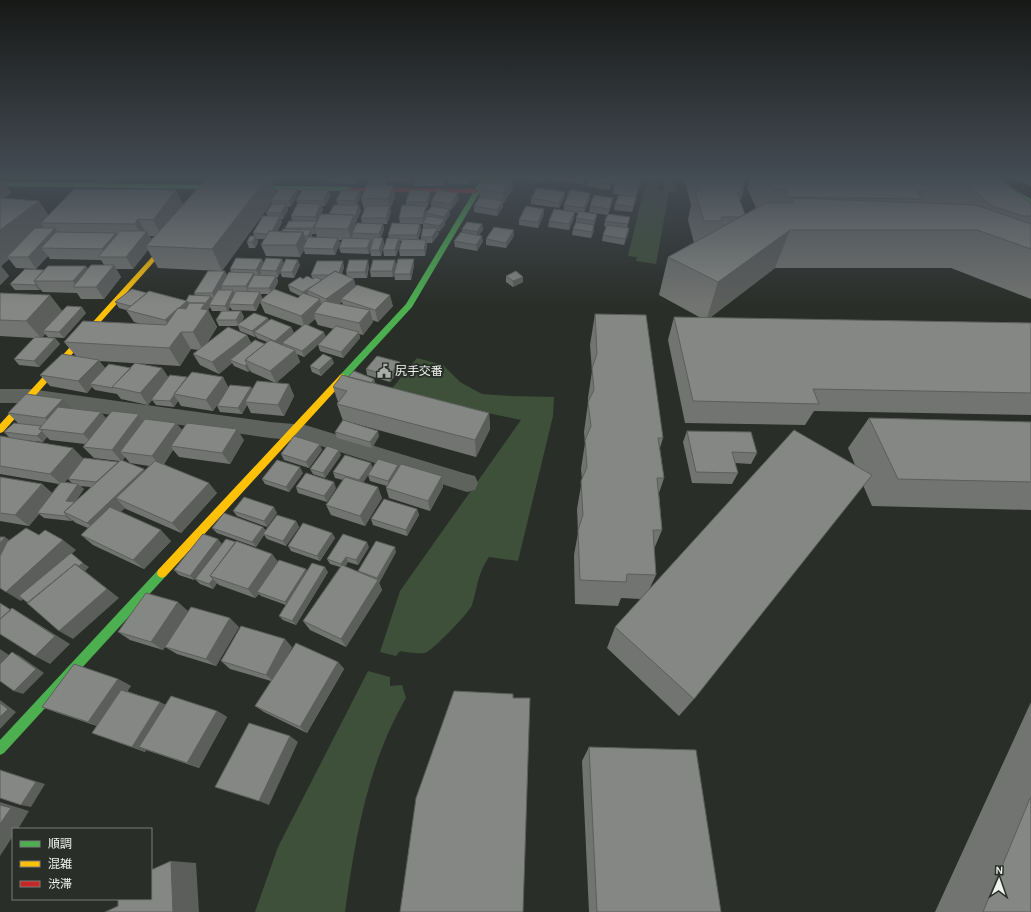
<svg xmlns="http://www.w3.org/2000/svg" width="1031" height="912" font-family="Karla,'Noto Sans JP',sans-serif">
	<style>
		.green { fill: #3e5039 }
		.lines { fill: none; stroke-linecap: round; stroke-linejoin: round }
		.street { fill: #5f635e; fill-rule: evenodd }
		.fast { fill: #4caf50; fill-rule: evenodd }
		.slow { fill: #ffc107; fill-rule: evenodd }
		.jam { fill: #c62828; fill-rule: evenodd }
		.wall { fill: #727471; fill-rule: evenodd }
		.shaded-wall { fill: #5c5e5c }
		.building { fill: #848783; stroke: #5c5e5c }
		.labels { text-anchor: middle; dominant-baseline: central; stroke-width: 4; stroke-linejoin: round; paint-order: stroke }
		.poi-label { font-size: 12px; fill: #eff3ef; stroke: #292f28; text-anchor: start }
	</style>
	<rect width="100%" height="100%" fill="#2a2e29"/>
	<path class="green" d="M666,178H673L677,192H669L656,264L636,261L637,257L628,256L643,193L647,186L652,184L651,180L660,181L658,190L663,191Z
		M417,358L443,365L460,382L482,394L510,396L554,397L553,416L518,561L489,557C477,575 478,586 472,605C470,612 432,651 425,653C417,654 407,652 400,651L396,656L380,652L400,591L521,420L389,392Z
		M368,671L390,677V686L402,685L406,698C368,763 355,838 345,912H255L278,847Z"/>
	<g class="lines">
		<path class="street" d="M0,389H30L270,422L305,425L467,474L475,476L478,483L475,490L467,492L305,441L270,438L30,403H0Z"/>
		<path class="fast" d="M482,178H488L412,307L346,379H340L339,377L340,375L406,304Z
			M987,178H994L1031,199V203Z
			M0,182L350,187L353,189L350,191L0,186Z
			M162,568L166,570L167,573L166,576L4,753L0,755V740L158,570Z"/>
		<path class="slow" d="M171,236L176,237L3,432L0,433V424Z
			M343,374L347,377L346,379L166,576L162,578L158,576L157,573L158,570L340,375Z"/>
		<path class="jam" d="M348,188L476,189L479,191L476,193L350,191L348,190Z"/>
	</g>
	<path class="wall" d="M207,178H324L323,179H272L276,193L298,194L290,207H287L288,210L283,219H281L282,222L277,232H281L286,229L285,228L292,221L291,216L298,203L296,200L331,195L325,206H322L323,210L321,214H329L338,205L336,200L360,191L361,196L356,205L361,211L356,222H355L356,225L362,223L361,218L364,209L361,198L393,186L395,197L390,209L391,212L387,224H383L384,229L381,238L384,243L381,256H371L370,250L369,254L341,253L339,248L342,240H339L340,243L335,255L305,254L304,250L300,257L266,256L261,245L264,239H257L258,242L255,248H249L247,242L254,236L253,233L268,216L266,213L272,204V202L222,271L227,275L231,272L230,269L264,263L282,259L284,264L300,265L294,278L282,277L280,272L278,277H277L278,282L274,290L298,298L300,296L290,291L288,285L303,279H313L311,275L344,267L342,274L347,276L346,272L369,266L367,278H351L356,286L393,306L378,322L372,320L373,322L363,335L359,334L360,338L343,358L320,351L318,345L322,341L304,357L297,354L300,362L276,383L251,372L250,370L248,372L234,366L232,363L219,374L200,365L193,354L198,350L191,349L180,366L99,361L105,368H162L168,377H223L228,387H251L252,389L289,384L294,396L284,416L251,413L247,405L242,414L220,412L217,406V405L213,411L181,406L178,401L174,407L156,405L152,400L148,405L121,399L117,394L95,390L92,387L87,393L50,386L40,375L76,356L64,342L142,324L134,322L126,310L119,308L115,302L147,293L186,301L195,295L194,293L220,271L158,268L148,250L133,269H116L121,277L104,299H81L77,293L43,292L40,289L39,290H15L10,284L44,270L86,266L88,269L104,265L101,260L50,259L48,256L36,269L16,268L9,259L1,266L9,276L0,285L3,182L11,193L4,198L48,215L183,204ZM316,233L317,237H312V234H315ZM150,236H154L151,239ZM261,294H268L261,300L262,298ZM260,302L265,313L302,326L282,343L283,345L281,344L294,333L291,327L269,320L241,323L244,317L241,311H228L230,307L232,310L256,311ZM342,302L343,305L339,304ZM210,307L212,311H221L216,320L219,326H238L240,331L255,337L256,336L257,338L267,342L265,344L251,343L247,335L207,343L217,327L208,310ZM315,319L318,325L334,329L326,337L308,325Z
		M325,178H359L356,184L326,182Z
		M369,178H412L410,183L389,182V178L386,185H369L368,179Z
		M446,178L444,186H415L414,180Z
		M449,178H473L469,185L449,183Z
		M522,178H546L544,181Z
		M553,178H584L582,184L553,180Z
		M614,178L610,190L586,186L587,181Z
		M684,178H746L744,185V187L743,193L740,201L745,214L756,208L747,188L750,178H999L1031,203V299L951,268H775L709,318L1031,323V415L814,411L805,425L685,423L668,340L674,317L701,318L659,295L668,257L694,243L688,220L691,205Z
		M1013,178H1031V186Z
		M641,181L636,197L635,203L632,212L614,210L615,204L623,195L613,194L614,183Z
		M513,188L503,204V207L497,216L474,212V206L480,198L479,189Z
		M565,192L564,198L559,208L531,204V198Z
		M590,193V199L584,212L597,214L596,219L594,225V231L591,238L572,235L573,229L576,222V218L578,213L564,210V205Z
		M431,196L427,208H426V213L431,207V201L459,199L451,210H450V215L445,222V225L440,231H438L439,234L432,243H427V246L425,256H400L399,250L402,241H399L400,244L396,256H384L383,250L389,238L388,235L400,223L399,218L406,205V202ZM420,224H423V228L421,237V240H418L421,230Z
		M612,203L608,214L630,217L627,228H629L628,234L624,245L602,241L603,235L606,227L604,226L605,221L607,215L589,212L590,206Z
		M544,214L538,228L519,225V220Z
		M574,218L569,230L548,227L549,221Z
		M482,224L483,230L479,235L483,241L477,251L455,247L454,241L462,232V229Z
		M514,236L506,248L486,245V239Z
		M395,260L396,266L393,277H371L370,271Z
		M414,265L411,280H395L394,274Z
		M506,276L523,277V282L513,287L506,282Z
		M0,293L62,311L86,313L64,338L48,337L45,334L42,338H55L60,344L39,367L19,365L14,359L34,338L0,336Z
		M595,314L663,438L660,448L664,478L659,493L662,530L654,549L656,575L649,590L855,465L848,448L869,418L1031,422V510L872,506L863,485L694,699L679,716L607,648L615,627L641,599L621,598L618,606L575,604L574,555L578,533L577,509L582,480L581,469L585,443L584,432L588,403V398L592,371L590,345Z
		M400,362L401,368L390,382L367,375L366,369Z
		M334,363L321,376L312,372L310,366Z
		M348,377L374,379L375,384L489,413L490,429L476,457L353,423L379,436L372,448L337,438L335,432L343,421L337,404L338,402L333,387Z
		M72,408L106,418L139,414L144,420L176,423L182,430L244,440L230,464L179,457L173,450L164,464L217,493L181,533L126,509L125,508L120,512L171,541L144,569L93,545L81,535L88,528L76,523L72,520L71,521L44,518L39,514L29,526L0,521V477L42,484L52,493L59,484L0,474V436L10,438L4,432L18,423L8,413ZM47,437L50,440L85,444L83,447L94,458L119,461L118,462L84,459L14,439L43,442ZM125,457L130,463L149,466L145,470L122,460ZM79,465L68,479L72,483L65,482ZM80,486L91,487L75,502L84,489Z
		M687,431L757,453L751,464L735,463L738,473L732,484L692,483L683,442Z
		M322,450L309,468L284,460L281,454Z
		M341,455L325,478L313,474L310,469Z
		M399,467L442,476L443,487L430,511L389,498L386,488L387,486L370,481L368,475L371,470L363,482L382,498L365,526L331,515L326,505L343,480L335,478L333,472L373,468Z
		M303,473L289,492L265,484L262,479Z
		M296,487L336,488L327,502L298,493Z
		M417,509L419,515L407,536L373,525L371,519Z
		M233,511L277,513L267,527L237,516Z
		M296,521L299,527L286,546L267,539L264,535L256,547L217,533L212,528L263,527L266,531Z
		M332,533L335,538L320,561L291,551L288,546Z
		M203,534L194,580L179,575L174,570Z
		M369,547L358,565L348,562L345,567L359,572L358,571L396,552L379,583L382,590L346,647L310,630L303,621L340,567L330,564L327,559Z
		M272,554L278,562L307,572H328L296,625L283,620L279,616L286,605L261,596L259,594L255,598L219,585L217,583L213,589L200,584L195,579Z
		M188,611L163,650L130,640L118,632Z
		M239,627L216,666L177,654L165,647Z
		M292,647L287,657L338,662L344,669L307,733L264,712L255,706L271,681L230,669L221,661Z
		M118,679L131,686L127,691L165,705L217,711L227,717L199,768L146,750L145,752L92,733L97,726L58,713L42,707Z
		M1031,702V912H935Z
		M589,747L721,912H589L582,761Z"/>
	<path class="shaded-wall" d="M267,178H271L277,195L271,201L272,202L222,271L212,249Z
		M355,178H359L356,184L354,179Z
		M385,178H389L386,185L385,180Z
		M410,178H412L410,183Z
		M444,178H446L444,186Z
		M470,178H473L469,185V180Z
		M512,178H513V188L503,204V207L497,216V210L503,201V193Z
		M583,178H584L582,184V179Z
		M613,178H614L610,190V184Z
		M640,178H641V181L636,197L638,186Z
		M3,182L11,193L0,201V184Z
		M393,186L395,197L390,209L391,212L387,224L386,218L389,207L388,199Z
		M297,189L298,194L290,207L289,201Z
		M176,190L184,206L162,236L153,220Z
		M329,190L331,195L325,206L323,201Z
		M360,191L361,196L356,206L354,201Z
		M430,191L431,196L427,208V202Z
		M565,192L564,198L559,208V203Z
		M458,193L459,199L451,210V204Z
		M590,193V199L584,213V208Z
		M613,198L612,203L608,215L609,209Z
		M39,201L54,223H41L45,229L7,257L9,259L1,266L9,276L0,285V230Z
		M286,204L288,210L283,219L281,213Z
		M321,204L323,210L314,228L316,233L315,234L313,228L317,222L315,217Z
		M359,205L361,211L356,222L355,217Z
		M426,206L427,211L424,224L423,218Z
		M450,209V215L445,222V225L440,231L439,226L444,219V217Z
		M544,209V214L538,228V222Z
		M575,212L574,218L569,230V224Z
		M597,214L596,219L593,227L594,221Z
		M354,215L356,226L352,233L353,235L351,240L348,229Z
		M280,216L282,222L273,240L271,234Z
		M138,219L146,232L147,231L153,243L146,246L148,250L133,269L126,257L142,237L135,224Z
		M383,224L384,229L380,240L379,234Z
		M420,224L421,230L418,241L417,235Z
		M482,224L483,230L477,238V232Z
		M594,225V231L591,238L592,232Z
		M55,228L63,240L41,248L48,256L36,269L28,257Z
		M438,228L439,234L432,243V237Z
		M629,228L628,234L624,245L625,239Z
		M311,230L312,236L310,241L308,236Z
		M514,230V236L506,248V243Z
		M790,230L775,268L706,321L718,282Z
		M303,232L307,244L303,248L304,250L300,257L296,245Z
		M116,233L123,245L108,257L102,249Z
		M256,236L258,242L255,248L252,242Z
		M482,236L483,241L477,251L476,245Z
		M338,238L340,243L335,255L333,249Z
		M383,238L384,243L381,256L379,250Z
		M399,238L400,244L396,256L395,250Z
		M371,239L372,244L369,254L367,248Z
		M426,240L427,246L425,256L424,250Z
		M262,259L265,265L260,270L261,273L259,276L256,270Z
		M282,259L284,265L278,277L276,271Z
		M414,259V265L411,280L410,274Z
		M298,260L300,265L294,278L292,272Z
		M368,260L369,266L367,278L365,272Z
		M395,260L396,266L393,277L392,271Z
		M343,261L344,267L340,281L338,275Z
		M114,265L121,277L104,299L96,287Z
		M86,266L94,278L77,287L73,281Z
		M225,271L228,277L221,286L222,288L215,299L212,293Z
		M254,273L256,278L247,288L249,291L248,292L246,286Z
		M276,276L278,282L272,294L269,288Z
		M523,277V282L513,287V281Z
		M354,279L357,291L341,299L342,302L330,311L326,299Z
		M36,283L40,289L39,290L35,285Z
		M233,290L236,296L229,304L230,307L228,312L225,306Z
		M307,290L309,296L305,298L303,292Z
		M260,292L262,298L256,311L253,305Z
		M50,295L64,313L43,331L45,334L41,338L26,321Z
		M390,295L393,306L378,322L375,310Z
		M211,296L214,302L209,305L210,307L208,310L217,327L203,350L193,332L201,309Z
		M320,299L324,311L314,313L315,319L305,328L301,316Z
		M187,301L194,313L173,332L165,320Z
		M82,307L86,313L64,338L59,332Z
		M370,310L373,322L363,335L359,323Z
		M241,311L244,317L239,326L236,320Z
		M268,318L271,324L254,332L256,336L255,337L252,331Z
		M291,327L294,333L277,347L275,341Z
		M181,332L191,349L180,366L169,348Z
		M324,332L326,337L304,357L302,351Z
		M359,332L360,338L343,358L341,352Z
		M247,335L252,347L230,360L232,363L219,374L212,362Z
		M55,338L60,344L39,367L34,361Z
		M295,350L300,362L276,383L270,371Z
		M332,358L334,363L321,376L319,370Z
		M99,360L108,372L90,384L92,387L87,393L78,381Z
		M400,362L401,368L390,382L389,376Z
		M247,364L250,370L248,372L245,366Z
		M162,368L170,380L151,400H152L148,405L140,393Z
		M223,377L229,389L213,411L206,400Z
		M374,379L376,385L367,387Z
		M289,384L294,396L284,416L278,405Z
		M251,387L254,393L245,402L247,405L242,414L238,408Z
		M174,395L178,401L174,407L170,401Z
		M63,399L74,410L57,430L45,418Z
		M101,412L111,424L94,445L83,434Z
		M489,413L490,429L476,457L475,440Z
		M139,414L148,425L120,452L125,457L122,462L112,450Z
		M176,423L184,434L171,446L173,450L161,467L152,456Z
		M237,429L244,440L230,464L222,453Z
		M42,431L47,437L43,442L37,436Z
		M378,431L379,436L372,448L370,442Z
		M320,444L322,450L309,468L306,462Z
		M73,448L84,459L62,485L50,474Z
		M339,450L341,455L325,478L323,473Z
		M371,463L373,468L361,486L359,480Z
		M398,465L400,471L389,487L388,481Z
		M300,467L303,473L289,492L286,487Z
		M144,469L153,480L116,498L125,508L99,533L87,523Z
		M442,476L443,487L430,511L428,501Z
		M334,482L336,488L327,502L324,496Z
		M209,483L217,493L181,533L172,523Z
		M42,484L54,495L37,513L39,514L29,526L15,515Z
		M78,484L84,489L72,506L66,501Z
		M378,487L382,498L365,526L360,516Z
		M274,507L277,513L267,527L264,521Z
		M417,509L419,515L407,536L406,530Z
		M66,515L72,520L71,521L65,516Z
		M296,521L299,527L286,546L283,541Z
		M263,527L266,532L263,534L264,535L256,547L252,542Z
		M161,530L171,541L144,569L133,560Z
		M332,533L335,538L320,561L317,556Z
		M5,537L12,542L0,558V543Z
		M218,539L222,544L194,580L190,576Z
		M63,540L76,550L21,601L6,592Z
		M367,542L369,547L358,565L356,560Z
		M395,547L396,552L379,583L377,578Z
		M272,554L279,564L257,592L259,594L255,598L248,589Z
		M346,557L348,562L344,568L341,564Z
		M83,563L89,567L85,571L119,598L73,639L59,631L75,564Z
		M325,567L328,572L296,625L292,621Z
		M306,569L309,574L288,606L285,602Z
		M213,579L217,583L213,589L209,584Z
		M378,580L382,590L346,647L341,639Z
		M178,602L188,611L163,650L151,642Z
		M12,608L27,617L70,644L50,664L35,656Z
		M230,618L239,627L216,666L206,659Z
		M285,639L292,647L274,682L266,675Z
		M0,649L12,657L0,668Z
		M12,652L20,656L44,673L23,694L14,691Z
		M338,662L344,669L307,733L300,727Z
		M118,679L131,686L102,728L88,722Z
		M0,700L16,712L0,729Z
		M160,702L172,708L139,747L146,750L145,752L132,747Z
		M217,711L227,717L199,768L187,763Z
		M290,736L298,742L269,805L259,801Z
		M0,770L45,784L31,807L21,805Z
		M0,802L29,811L18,829H13V836L0,856Z
		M171,861L196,863L199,912H173Z"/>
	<path class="building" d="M207,178H267L212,249L146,246Z
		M369,178H385V180L368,179Z
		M415,178H444V181L414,180Z
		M449,178H470L469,180Z
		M487,178H512L503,193L479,189Z
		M588,178H613L610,184L587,181Z
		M616,178H640L638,186L614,183Z
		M699,178H746H741L744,187H740L743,193H737L745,214L740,217H721L722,221H704L695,191H700L698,182H701Z
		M766,178H921L932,191H917L923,199L789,197L785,190L772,189Z
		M959,178H999L1031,203V216H1023L992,206Z
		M367,185L393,186L388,199L361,198Z
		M280,188L297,189L289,201H271Z
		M537,188L565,192L559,203L531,198Z
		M74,189L176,190L153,220L138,219L135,224L41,223Z
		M303,189L329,190L323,201L296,200Z
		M342,190L360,191L354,201L336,200Z
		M410,190L430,191L427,202H406Z
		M438,190L458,193L451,204L431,201Z
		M570,190L590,193L584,208L564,205Z
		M594,195L613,198L609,209L590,206Z
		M619,195L636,197L633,207L615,204Z
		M480,197L503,201L497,210L474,206Z
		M0,198L39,201L0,230Z
		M792,198L976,205L1031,224V249L977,230H790L718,282L668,257L766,203H794Z
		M298,203L321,204L315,217L291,216Z
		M272,204H286L281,213H266Z
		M334,205H359L355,217H354V215L329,214Z
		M402,205L426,206L423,218H399Z
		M366,206H390L386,218H361Z
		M432,206L450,209L444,217L426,213Z
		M526,206L544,209L538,222L519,220Z
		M554,209L575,212L569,224L549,221Z
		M579,211L597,214L594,221L576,218Z
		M321,214L354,215L348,229L314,228Z
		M608,214L630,217L628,224L605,221Z
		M263,216H280L272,231H269L267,234L253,233Z
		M428,216L445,219L439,226L422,223Z
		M289,221H317L313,228H285Z
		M467,222L482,224L477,232L462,229Z
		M576,222L594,225L592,232L573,229Z
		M357,223L383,224L379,234L352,233Z
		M392,223L420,224L417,235H388Z
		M607,225L629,228L625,239L603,235Z
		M494,227L514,230L506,243L486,239Z
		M35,228H55L28,257H7Z
		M423,228H438L432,237H421Z
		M283,229L311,230L308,236H304L303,232H281Z
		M120,231H147L126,257H98Z
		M269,231L303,232L296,245H261Z
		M56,232L116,233L102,249L41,248Z
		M461,232L482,236L476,245L454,241Z
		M250,236H256L252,242H247Z
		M308,237L338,238L333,249L303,248Z
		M374,237L383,238L379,250H370Z
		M343,238L371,239L367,248H339Z
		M387,238H399L395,250H383Z
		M402,239L426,240L424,250H399Z
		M236,258L262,259L256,270L230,269Z
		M266,258L282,259L276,271L260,270Z
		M286,259L298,260L292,272H280Z
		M398,259H414L410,274H394Z
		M349,260H368L365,272H346Z
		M373,260H395L392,271H370Z
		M317,261H343L339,273L335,271L329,275H311Z
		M91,265H114L96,287H73Z
		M48,266H86L73,281H34Z
		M25,269L44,270L34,281L36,283L35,285L10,284Z
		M208,271H225L212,293H194Z
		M335,271L354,279L326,299L307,290Z
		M516,271L523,277L513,281L506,276Z
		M229,272L254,273L246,286H221Z
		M254,275L276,276L269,288H247Z
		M307,276L313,279L316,277L322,280L303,292L288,285L300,277L303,279Z
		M357,285L390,295L375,310L341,299Z
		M132,289L147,293L131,306L115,302Z
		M274,289L298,298L303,293L320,299L301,316L260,301Z
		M218,290H233L225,306L209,305Z
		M149,291L187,301L179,308H178L165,320L126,310Z
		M236,291L260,292L253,305L229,304Z
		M0,293L50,295L26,321L0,320Z
		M189,295L211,296L205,304V303H192L188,302L187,301H186Z
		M324,301L370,310L359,323L314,313Z
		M189,303H205L201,309L208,310L193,332H181L169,348L64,342L83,321L166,325L178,308L186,309Z
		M67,306L82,307L59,332L43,331Z
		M222,311H241L236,320H216Z
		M254,313L268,318L252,331L237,325Z
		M595,314L646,315L663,438H658L664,478H657L662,530H653L656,575L627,574L626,582L580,580L578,530L583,515L581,481L587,467L585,440L591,426L588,402L594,390L592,368L597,354Z
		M674,317L1031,323V393L813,389L819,404L693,401Z
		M271,319L291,327L275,341L254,332Z
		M305,324L324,332L302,351L282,343Z
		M336,326L359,332L341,352L318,345Z
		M228,327L247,335L212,362L193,354Z
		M35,337L55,338L34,361L14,359Z
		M255,340L265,344L245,360L247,364L245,366L230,360Z
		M270,340L295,350L270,371L245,360Z
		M62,354L99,360L78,381L40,375Z
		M323,354L332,358L319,370L310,366Z
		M377,356L400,362L389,376L366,369Z
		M135,363L162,368L140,393L112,387Z
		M109,364L131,368L112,387L113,388L90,384Z
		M354,371L374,379L371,383L348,377Z
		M192,372L223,377L206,400L174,394Z
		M170,375L187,377L174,394V395L170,401L151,400Z
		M342,375L489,413L475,440L337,404L347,391L333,387Z
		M257,381L289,384L278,405L245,402Z
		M230,385L251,387L238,408L217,406Z
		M26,394L63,399L45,418L8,413Z
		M58,407L101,412L83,434L39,429Z
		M112,411L139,414L112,450L83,447Z
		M869,418L1031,422V482L898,479Z
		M145,419L176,423L152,456L120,452Z
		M343,420L378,431L370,442L335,432Z
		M14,423L41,426L39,429L42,431L37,436L4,432Z
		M187,423L237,429L222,453L171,446Z
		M794,430L872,475L694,699L615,627Z
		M687,431L751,432L757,453L732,452L738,473L696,472Z
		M0,436L73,448L50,474L0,466Z
		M294,436L320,444L306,462L281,454Z
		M327,446L339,450L323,473L310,469Z
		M345,455L371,463L359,480L333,472Z
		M84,458L118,462L96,482L68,479Z
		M378,459L398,465L388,481L368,475Z
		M121,460L144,469L87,523L64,512Z
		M277,460L300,467L286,487L262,479Z
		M155,461L209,483L172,523L116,498Z
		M401,464L442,476L428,501L386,488Z
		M306,473L334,482L324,496L296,487Z
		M0,477L42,484L15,515L0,513Z
		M345,477L378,487L360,516L326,505Z
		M61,482L78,484L66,501L75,502L64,512L66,515L65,516L37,513Z
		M244,497L274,507L264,521L233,511Z
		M384,499L417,509L406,530L371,519Z
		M110,507L161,530L133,560L81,535Z
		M224,513L263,527L252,542L212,528Z
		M277,515L296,521L283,541L263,534Z
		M303,523L332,533L317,556L288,546Z
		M26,528L39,535L45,530L63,540L6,592L0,588V556L7,542Z
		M203,534L218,539L190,576L174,570Z
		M343,534L367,542L356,560L346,557L341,564L327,559Z
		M0,537H5L0,543Z
		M226,539L236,542L210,576L213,579L209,584L195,579Z
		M236,541L272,554L248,589L210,576Z
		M376,541L395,547L377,578L358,571Z
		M71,553L83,563L79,566L75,564L28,603L19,596Z
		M279,560L306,569L285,602L257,592Z
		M312,563L325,567L292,621L279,616Z
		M75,564L107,589L59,631L27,603Z
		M342,565L378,580L341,639L303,621Z
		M146,593L178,602L151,642L118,632Z
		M0,603L11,610L0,619Z
		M191,607L230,618L206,659L165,647Z
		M12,608L55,636L35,656L0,634V619Z
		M241,626L285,639L266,675L221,661Z
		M296,643L338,662L300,727L255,706Z
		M12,652L36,669L14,691L0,681V664Z
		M74,664L118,679L88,722L42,707Z
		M121,690L160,702L132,747L92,733Z
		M454,691L513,694V698H530L523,912H400L416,798Z
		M171,696L217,711L187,763L139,747Z
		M0,703L8,709L0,717Z
		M249,723L290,736L259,801L215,787Z
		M589,747L696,750L721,912H597Z
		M0,770L36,782L21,805L0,798Z
		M1031,796V912H983Z
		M0,805L11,808L0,824Z
		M171,861L173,912H105L118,906V899H151V870Z"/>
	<linearGradient id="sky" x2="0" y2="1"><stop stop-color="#171917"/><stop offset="0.58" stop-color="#444c54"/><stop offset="1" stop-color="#444c54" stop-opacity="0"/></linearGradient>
	<rect width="1031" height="306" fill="url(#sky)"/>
	<defs>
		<symbol id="civic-bare" viewBox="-9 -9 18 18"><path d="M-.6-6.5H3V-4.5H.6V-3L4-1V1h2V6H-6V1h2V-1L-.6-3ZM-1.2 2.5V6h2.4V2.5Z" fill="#aaaeaa" stroke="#292f28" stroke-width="2.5" paint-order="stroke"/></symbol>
	</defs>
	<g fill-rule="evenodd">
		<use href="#civic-bare" x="374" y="361" width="20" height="20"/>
	</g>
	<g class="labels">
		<g class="poi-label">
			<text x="395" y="371">尻手交番</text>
		</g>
	</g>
	<rect x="12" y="828" width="140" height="72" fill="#292f28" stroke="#787d78"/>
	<rect x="20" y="841" width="20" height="6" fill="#4caf50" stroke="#787d78"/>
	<text x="48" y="848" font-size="12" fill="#eff3ef">順調</text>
	<rect x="20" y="861" width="20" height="6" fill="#ffc107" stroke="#787d78"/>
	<text x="48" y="868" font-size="12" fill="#eff3ef">混雑</text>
	<rect x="20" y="881" width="20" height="6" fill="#c62828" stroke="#787d78"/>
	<text x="48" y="888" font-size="12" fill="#eff3ef">渋滞</text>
	<g transform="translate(999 880) rotate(2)" stroke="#292f28" stroke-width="3" paint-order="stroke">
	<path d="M0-3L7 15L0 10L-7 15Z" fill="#eff3ef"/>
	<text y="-6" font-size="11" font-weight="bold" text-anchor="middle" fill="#eff3ef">N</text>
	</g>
</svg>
